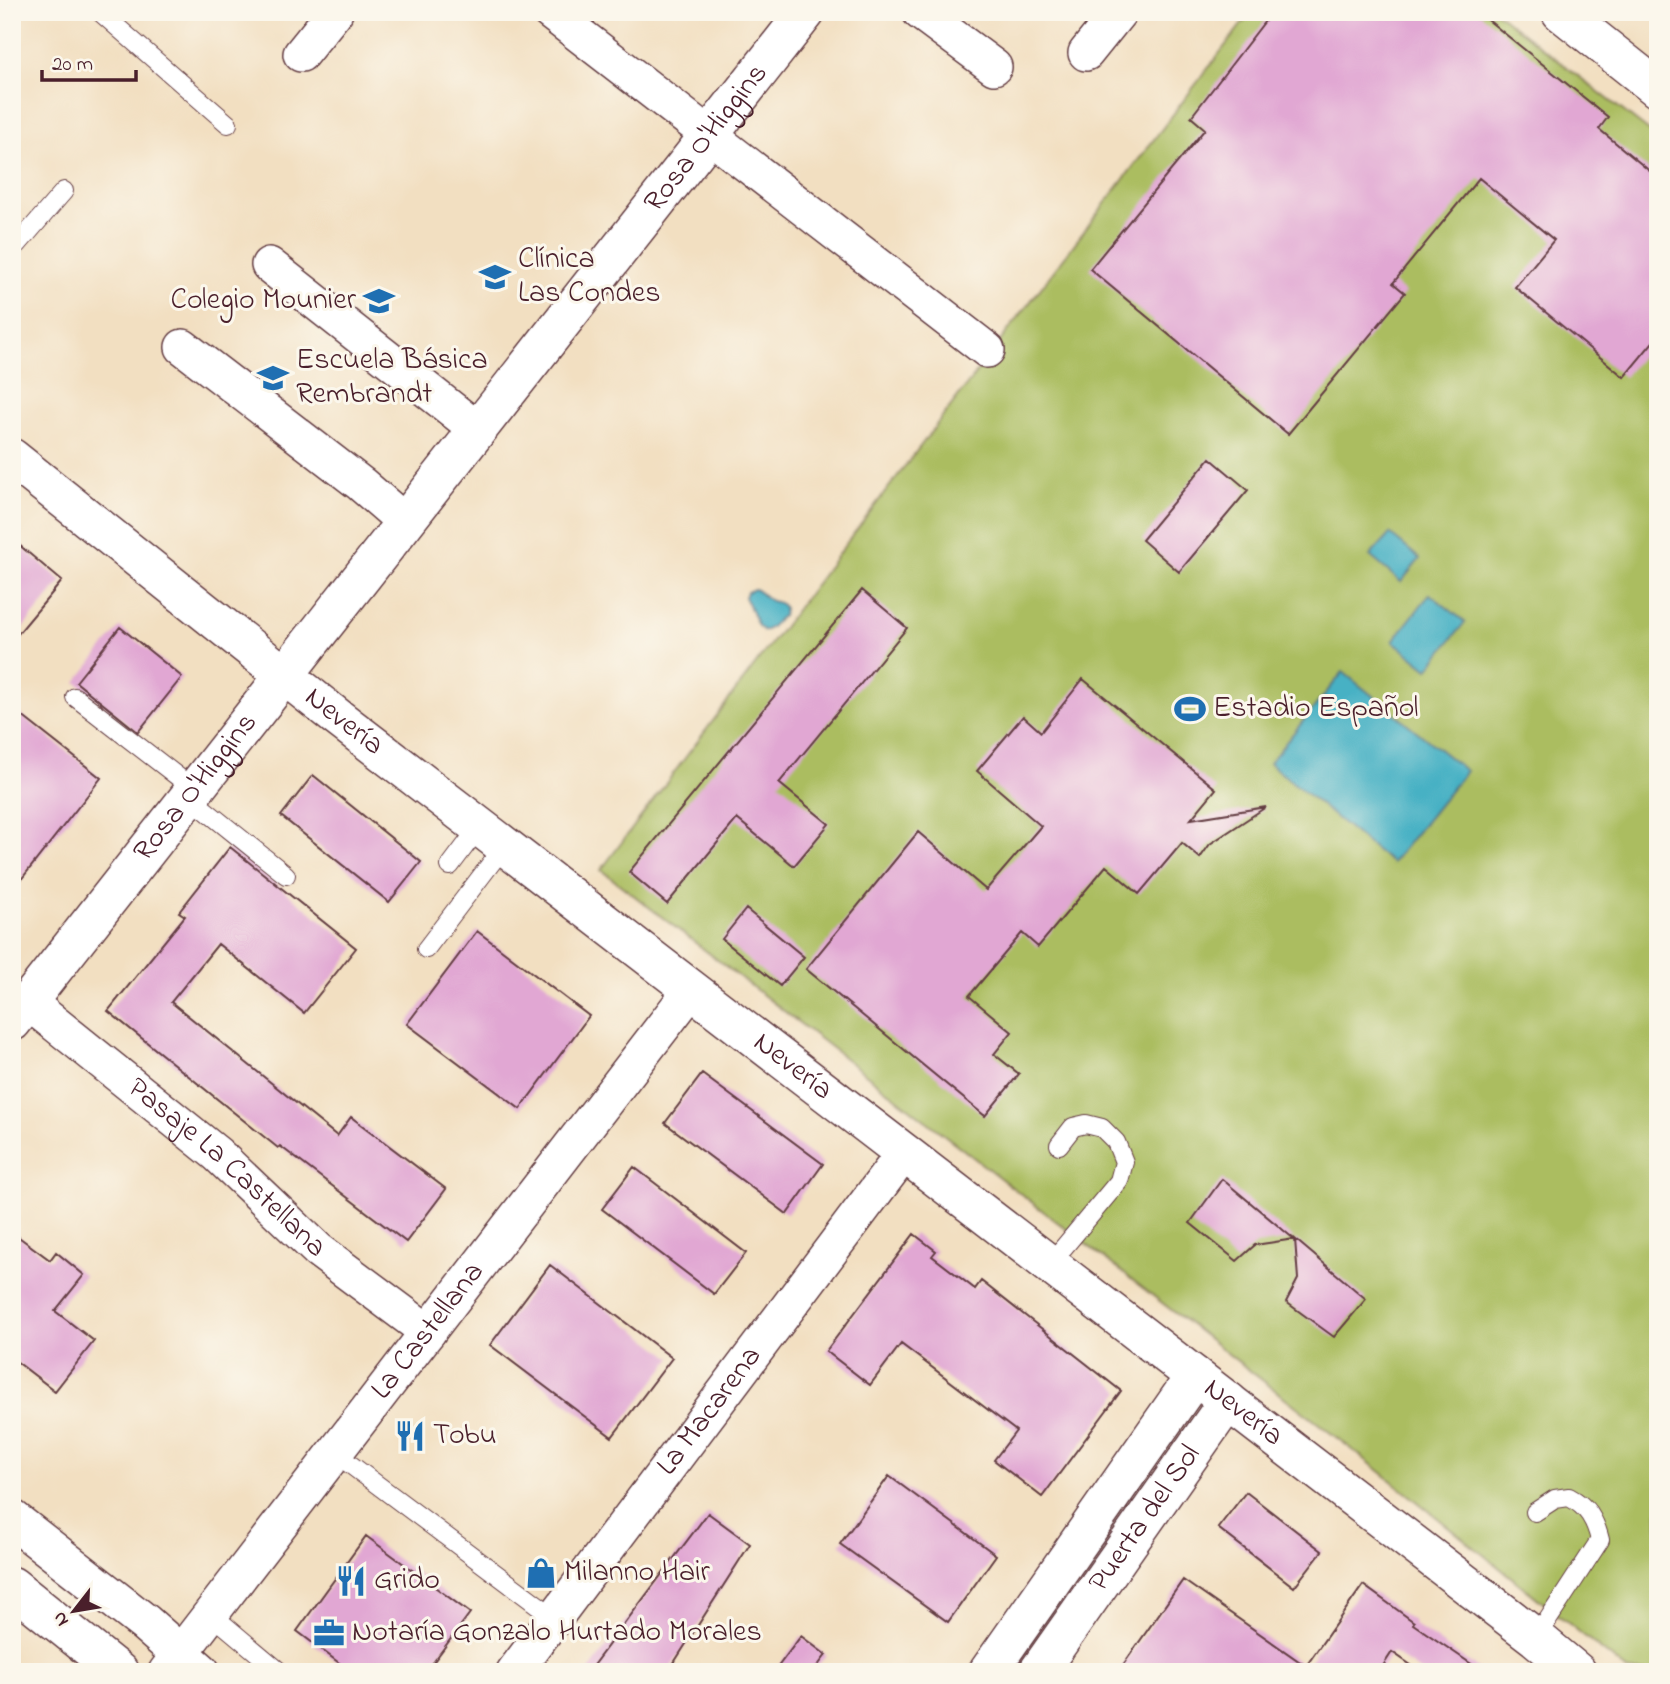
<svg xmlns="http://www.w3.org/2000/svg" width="1670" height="1684" font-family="'Indie Flower',sans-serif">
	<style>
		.green { fill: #abbd61; stroke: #7a6e46; stroke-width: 2 }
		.water { fill: #46b1c4; stroke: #486878; stroke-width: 2 }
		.building { fill: #e1a7d3 }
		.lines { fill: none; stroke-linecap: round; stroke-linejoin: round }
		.service-casing { stroke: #633c42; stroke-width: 20 }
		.minor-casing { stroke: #633c42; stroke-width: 38 }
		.tertiary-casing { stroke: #633c42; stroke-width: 41 }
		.primary-casing { stroke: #633c42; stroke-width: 41 }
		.service { stroke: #fff; stroke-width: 18 }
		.minor { stroke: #fff; stroke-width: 35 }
		.tertiary { stroke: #fff; stroke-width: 38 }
		.primary { stroke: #fff; stroke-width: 38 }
		.labels { text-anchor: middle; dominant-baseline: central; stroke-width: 6; stroke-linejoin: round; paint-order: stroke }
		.street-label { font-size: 30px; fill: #4a1f2b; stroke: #fbf7ec }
		.poi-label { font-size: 30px; fill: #4a1f2b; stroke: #fbf7ec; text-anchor: start }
	</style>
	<rect width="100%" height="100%" fill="#fbf7ec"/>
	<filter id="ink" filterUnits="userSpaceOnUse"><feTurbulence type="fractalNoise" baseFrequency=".0143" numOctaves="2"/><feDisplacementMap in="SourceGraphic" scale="14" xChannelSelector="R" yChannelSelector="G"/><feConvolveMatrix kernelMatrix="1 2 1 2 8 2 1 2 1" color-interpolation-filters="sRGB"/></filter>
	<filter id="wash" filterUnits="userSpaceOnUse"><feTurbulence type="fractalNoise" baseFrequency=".00686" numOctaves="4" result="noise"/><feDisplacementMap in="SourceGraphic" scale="28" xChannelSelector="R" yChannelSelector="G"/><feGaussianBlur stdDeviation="1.57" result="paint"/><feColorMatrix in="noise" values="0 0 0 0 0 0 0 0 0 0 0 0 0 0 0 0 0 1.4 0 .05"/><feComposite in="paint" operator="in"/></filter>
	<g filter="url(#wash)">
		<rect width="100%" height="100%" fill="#f2dfc1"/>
		<path class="green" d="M1251,12H1496L1658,138V1672H1629L1367,1461L601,870L842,549Z"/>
		<path class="water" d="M1390,534L1420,559L1401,582L1370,556Z
			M754,589C761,591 764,598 771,601C777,603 779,601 784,607L783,616C775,620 773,628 764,631L758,626L745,597L747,592Z
			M1430,594L1465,622L1428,669L1393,641Z
			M1343,672L1466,771L1392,863L1269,763Z"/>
		<g id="blocks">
			<path class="building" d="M1272,12H1478L1608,117L1599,129L1658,178V336L1624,377L1515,287L1554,240L1479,178L1393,283L1405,293L1288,434L1090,269L1205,129L1191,117Z
				M1210,458L1248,490L1179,572L1142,540Z
				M12,539L62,581L12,641Z
				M862,590L907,628L779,783L829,824L794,866L737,819L667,904L629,872Z
				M120,627L182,677L138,732L76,682Z
				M1083,679L1216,789L1191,819L1266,807L1210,844L1200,858L1182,843L1139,894L1106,866L1038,947L1022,933L969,996L1012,1032L994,1054L1019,1074L985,1116L806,969L918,832L986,890L1041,826L977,771L1023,716L1041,732Z
				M12,708L101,778L12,891Z
				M313,775L421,862L389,902L281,816Z
				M230,847L356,948L304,1013L218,944L171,1002L337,1136L351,1117L446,1189L406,1242L280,1146L278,1148L108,1011L185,916L179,912Z
				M746,909L804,957L780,986L722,939Z
				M477,931L589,1016L520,1109L407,1024Z
				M702,1074L823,1164L787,1214L665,1123Z
				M634,1167L746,1253L714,1294L602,1209Z
				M1222,1179L1294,1239L1255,1245L1237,1261L1190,1223Z
				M12,1232L50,1260L56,1252L84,1275L55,1311L94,1341L55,1391L12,1358Z
				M914,1234L936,1251L932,1256L975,1289L981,1281L1121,1391L1042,1497L994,1460L1016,1431L901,1344L870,1385L826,1351Z
				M1295,1239L1366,1299L1334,1337L1286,1302L1298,1279Z
				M550,1265L672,1358L612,1437L490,1345Z
				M889,1476L996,1555L948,1622L840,1544Z
				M1246,1492L1322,1551L1294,1587L1218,1528Z
				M708,1513L750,1544L668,1672H588Z
				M366,1536L470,1613L426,1672H351L297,1631Z
				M1183,1580L1306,1666L1363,1585L1414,1622L1413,1624L1483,1672H1421L1392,1652L1379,1672H1118Z
				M801,1636L826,1655L813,1672H774Z"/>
		</g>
	</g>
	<g filter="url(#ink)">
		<use href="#blocks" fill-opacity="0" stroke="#633c42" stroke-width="2"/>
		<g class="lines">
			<defs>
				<path id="service" d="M100,12L228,124
					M12,251L64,191
					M75,697L195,790
					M189,797L286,875
					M450,866L480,826
					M426,949L505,845
					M1049,1265L1119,1181L1124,1162L1116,1142L1102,1128L1086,1124L1073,1127L1059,1145
					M335,1453L555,1618
					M1535,1512L1555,1499L1569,1497C1588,1507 1595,1520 1600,1540L1536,1638
					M211,1614L280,1672"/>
				<g id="minor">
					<path d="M550,12L987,350"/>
					<path d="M920,12L994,67"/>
					<path d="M1086,53L1119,12"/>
					<path d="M301,54L335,12"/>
					<path d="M269,265L478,430"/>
					<path d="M183,347L361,484L405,522"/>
					<path id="s1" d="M28,1002L217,1154L318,1250L428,1332"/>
					<path id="s2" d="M166,1672L692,989"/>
					<path id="s3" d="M514,1672L905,1152"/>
				</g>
				<g id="tertiary">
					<path d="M1561,12L1658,89"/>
					<path id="s4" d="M12,458L338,718L1536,1638L1577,1672"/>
					<path id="s5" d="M12,1022L806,12"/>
					<path d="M988,1672L1195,1376"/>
					<path id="s6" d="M1038,1672L1228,1401"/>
				</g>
				<path id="primary" d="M12,1519L145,1623L201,1672
					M12,1586L119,1672"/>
			</defs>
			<use href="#service" class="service-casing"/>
			<use href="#minor" class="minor-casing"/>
			<use href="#tertiary" class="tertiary-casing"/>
			<use href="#primary" class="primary-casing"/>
			<use href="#service" class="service"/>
			<use href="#minor" class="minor"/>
			<use href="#tertiary" class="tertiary"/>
			<use href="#primary" class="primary"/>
		</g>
	</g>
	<defs>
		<symbol id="school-bare" viewBox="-9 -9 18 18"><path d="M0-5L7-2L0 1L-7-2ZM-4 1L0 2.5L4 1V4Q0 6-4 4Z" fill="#1f6fb2" stroke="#fbf7ec" stroke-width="2.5" paint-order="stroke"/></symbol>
		<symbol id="stadium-bare" viewBox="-9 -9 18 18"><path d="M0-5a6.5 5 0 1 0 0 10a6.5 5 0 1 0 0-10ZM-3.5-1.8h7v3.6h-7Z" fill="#1f6fb2" stroke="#fbf7ec" stroke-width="2.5" paint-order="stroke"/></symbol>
		<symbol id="restaurant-bare" viewBox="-9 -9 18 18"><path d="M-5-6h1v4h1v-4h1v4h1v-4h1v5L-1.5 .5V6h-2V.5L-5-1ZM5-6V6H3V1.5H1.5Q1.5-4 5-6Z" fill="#1f6fb2" stroke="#fbf7ec" stroke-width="2.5" paint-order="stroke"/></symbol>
		<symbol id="shop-bare" viewBox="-9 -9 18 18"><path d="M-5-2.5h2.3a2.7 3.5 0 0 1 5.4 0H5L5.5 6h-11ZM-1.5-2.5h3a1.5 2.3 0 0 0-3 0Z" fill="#1f6fb2" stroke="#fbf7ec" stroke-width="2.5" paint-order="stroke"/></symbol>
		<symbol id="office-bare" viewBox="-9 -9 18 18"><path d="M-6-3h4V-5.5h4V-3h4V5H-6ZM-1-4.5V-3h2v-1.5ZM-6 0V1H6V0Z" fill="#1f6fb2" stroke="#fbf7ec" stroke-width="2.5" paint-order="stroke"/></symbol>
	</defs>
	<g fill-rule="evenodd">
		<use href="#school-bare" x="473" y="255" width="44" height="44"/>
		<use href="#school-bare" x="357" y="279" width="44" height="44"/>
		<use href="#school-bare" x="251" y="356" width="44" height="44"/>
		<use href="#stadium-bare" x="1168" y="687" width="44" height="44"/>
		<use href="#restaurant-bare" x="388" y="1414" width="44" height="44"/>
		<use href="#shop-bare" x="519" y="1551" width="44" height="44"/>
		<use href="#restaurant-bare" x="329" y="1559" width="44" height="44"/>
		<use href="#office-bare" x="307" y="1611" width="44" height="44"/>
	</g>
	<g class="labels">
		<g class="street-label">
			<text stroke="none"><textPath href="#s5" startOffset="1124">Rosa O'Higgins</textPath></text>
			<text stroke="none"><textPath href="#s4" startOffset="424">Nevería</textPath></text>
			<text stroke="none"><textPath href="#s5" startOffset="298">Rosa O'Higgins</textPath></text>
			<text stroke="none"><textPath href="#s4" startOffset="990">Nevería</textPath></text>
			<text stroke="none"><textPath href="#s1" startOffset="259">Pasaje La Castellana</textPath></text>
			<text stroke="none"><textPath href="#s2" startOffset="430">La Castellana</textPath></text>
			<text stroke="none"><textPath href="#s3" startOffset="326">La Macarena</textPath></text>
			<text stroke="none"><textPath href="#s4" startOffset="1558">Nevería</textPath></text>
			<text stroke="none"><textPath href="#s6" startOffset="187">Puerta del Sol</textPath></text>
		</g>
		<g class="poi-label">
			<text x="518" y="260">Clínica<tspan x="518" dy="34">Las Condes</tspan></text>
			<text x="356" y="301" text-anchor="end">Colegio Mounier</text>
			<text x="296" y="361">Escuela Básica<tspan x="296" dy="34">Rembrandt</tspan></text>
			<text x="1213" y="709">Estadio Español</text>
			<text x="433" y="1436">Tobu</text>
			<text x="564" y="1573">Milanno Hair</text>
			<text x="374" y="1581">Grido</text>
			<text x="352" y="1633">Notaría Gonzalo Hurtado Morales</text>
		</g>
	</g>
	<rect width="1670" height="1684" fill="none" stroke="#fbf7ec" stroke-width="42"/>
	<g transform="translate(74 1611) rotate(239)" stroke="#fbf7ec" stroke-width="5" paint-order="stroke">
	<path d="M0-5L12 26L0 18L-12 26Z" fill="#4a1f2b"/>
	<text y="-10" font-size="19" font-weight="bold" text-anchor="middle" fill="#4a1f2b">N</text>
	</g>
	<path d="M42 70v10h94v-10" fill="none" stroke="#4a1f2b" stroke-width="3.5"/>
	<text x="52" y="70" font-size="21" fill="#4a1f2b" stroke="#fbf7ec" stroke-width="5" paint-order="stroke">20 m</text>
</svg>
